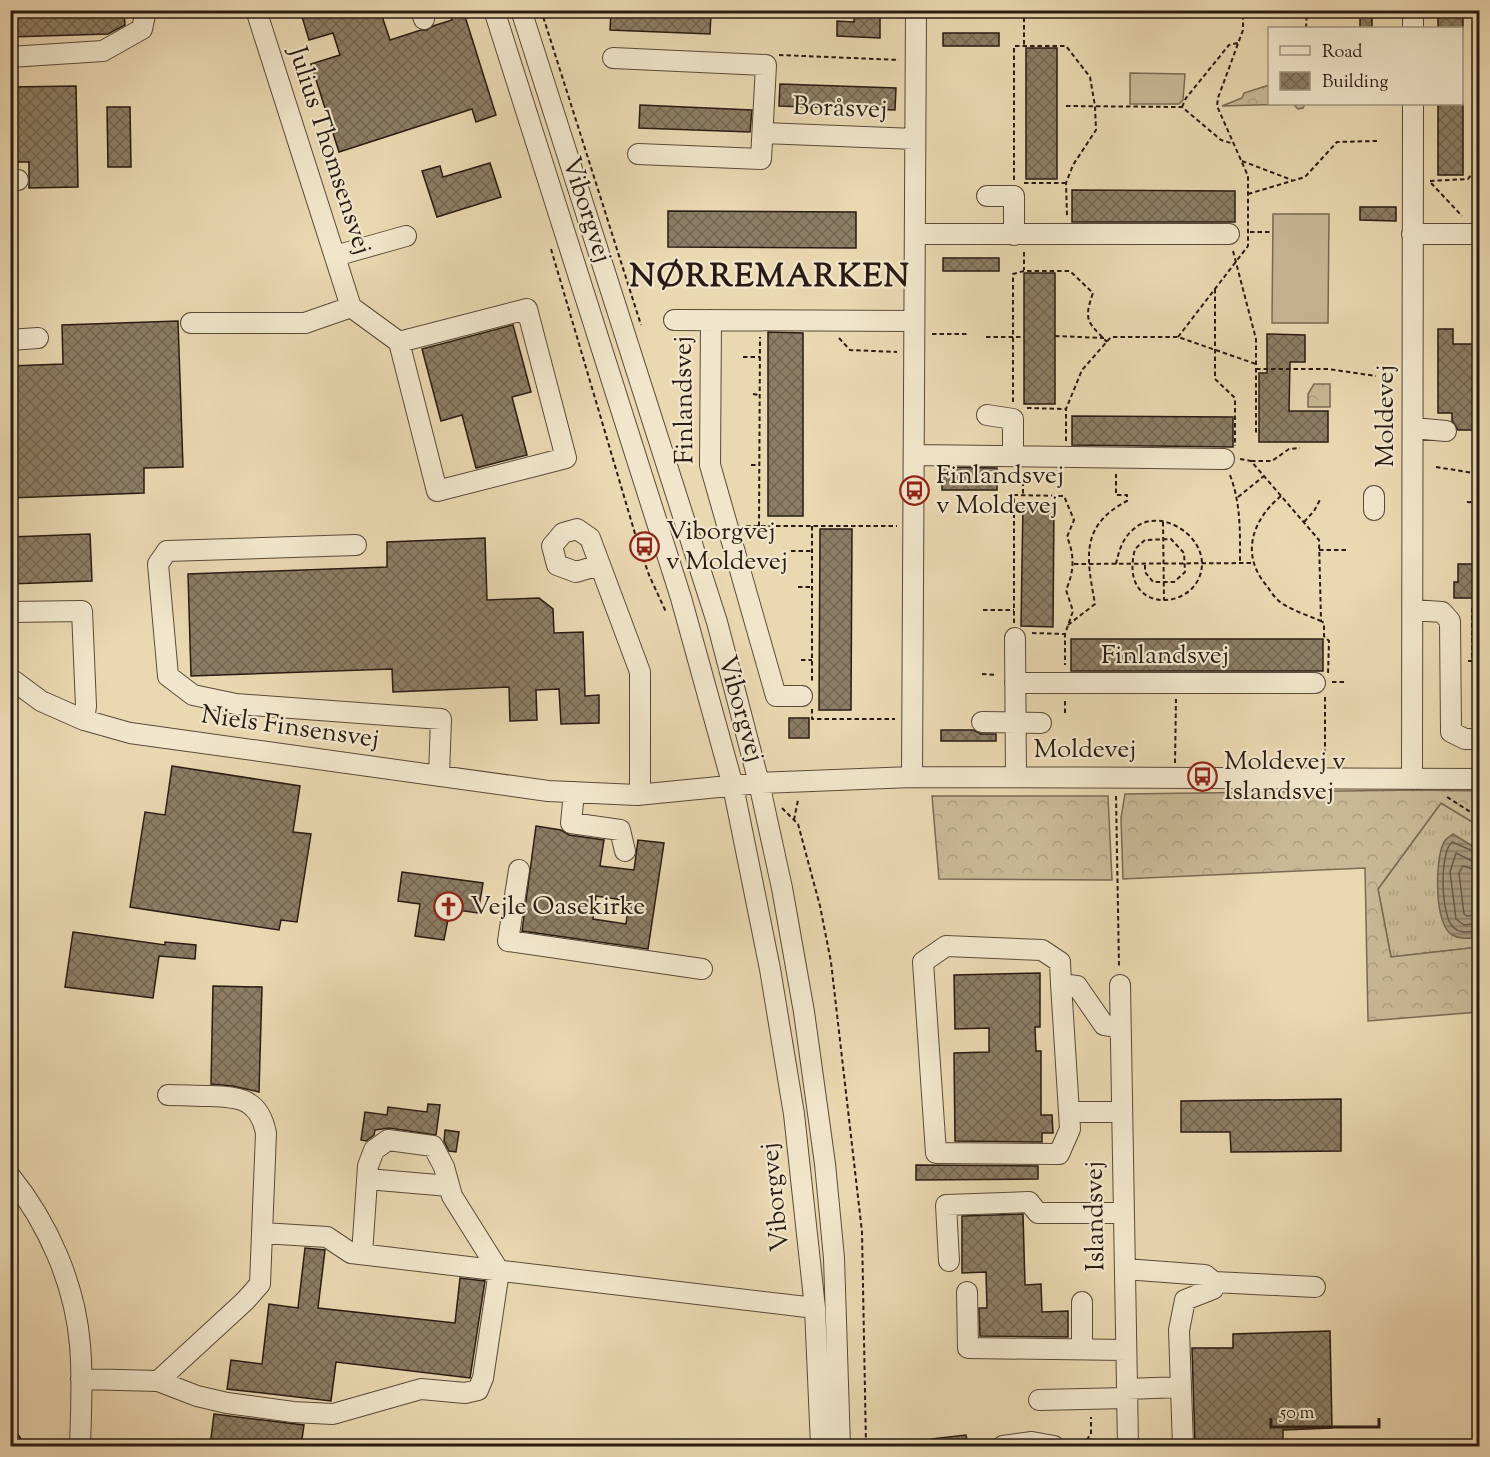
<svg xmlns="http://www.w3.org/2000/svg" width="1490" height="1457" font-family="'Sorts Mill Goudy',serif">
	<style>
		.grass { fill: url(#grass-tufts); stroke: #796a54; stroke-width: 1.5 }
		.forest { fill: url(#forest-crowns); stroke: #796a54; stroke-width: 1.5 }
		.pitch { fill: #c9b896; stroke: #796a54; stroke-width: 1.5 }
		.water { fill: url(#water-rules); stroke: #756651; stroke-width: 1.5 }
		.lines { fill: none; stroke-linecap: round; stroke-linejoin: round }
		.shore { stroke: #685a47; stroke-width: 1.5 }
		.building { fill: url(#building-cross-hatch); stroke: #291b13; stroke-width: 1.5; fill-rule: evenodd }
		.minor-casing { stroke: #594a3a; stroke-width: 22 }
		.path { stroke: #291b13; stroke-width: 2; stroke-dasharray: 4.5 3; stroke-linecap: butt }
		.minor { stroke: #f1e6cc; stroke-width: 20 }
		.labels { text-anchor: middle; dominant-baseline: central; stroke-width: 4.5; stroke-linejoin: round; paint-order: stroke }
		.street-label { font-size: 26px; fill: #291b13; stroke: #f1e6cc }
		.poi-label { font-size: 26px; fill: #291b13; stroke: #f1e6cc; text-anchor: start }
		.district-label { font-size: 32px; font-weight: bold; letter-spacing: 1.5px; fill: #291b13; stroke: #f1e6cc }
	</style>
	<defs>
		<pattern id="grass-tufts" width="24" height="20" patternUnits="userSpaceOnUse" patternTransform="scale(1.5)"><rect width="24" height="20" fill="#c9b896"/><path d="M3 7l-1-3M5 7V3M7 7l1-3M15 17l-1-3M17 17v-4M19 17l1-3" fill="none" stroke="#ad9e80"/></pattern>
		<pattern id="forest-crowns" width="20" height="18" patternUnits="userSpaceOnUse" patternTransform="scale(1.5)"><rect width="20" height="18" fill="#c9b896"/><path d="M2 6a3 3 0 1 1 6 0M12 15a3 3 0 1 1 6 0" fill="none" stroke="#ad9e80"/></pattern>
		<pattern id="water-rules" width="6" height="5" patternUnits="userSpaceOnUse" patternTransform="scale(1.5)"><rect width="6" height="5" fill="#a8987b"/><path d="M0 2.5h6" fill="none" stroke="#897b64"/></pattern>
		<pattern id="building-cross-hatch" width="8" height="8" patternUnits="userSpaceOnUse" patternTransform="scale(1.5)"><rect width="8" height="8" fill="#8d7d65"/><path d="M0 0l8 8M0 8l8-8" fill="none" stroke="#736652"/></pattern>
	</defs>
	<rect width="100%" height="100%" fill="#ead8b1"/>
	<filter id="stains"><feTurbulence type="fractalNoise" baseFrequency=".00333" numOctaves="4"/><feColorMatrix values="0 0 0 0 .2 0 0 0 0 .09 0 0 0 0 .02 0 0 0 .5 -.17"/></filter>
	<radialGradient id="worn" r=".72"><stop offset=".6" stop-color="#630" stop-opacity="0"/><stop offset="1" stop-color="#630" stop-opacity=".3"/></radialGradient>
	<path class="grass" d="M1441,803L1479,826V947L1391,957L1378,889Z"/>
	<path class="forest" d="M1269,85L1270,104H1305L1303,108L1298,109L1293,104L1222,106L1242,98L1244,93Z
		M1314,384H1330V407H1308V394Z
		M1415,790L1479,791V826L1441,803L1378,889L1391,957L1479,947V1012L1368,1021L1365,868L1123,879L1121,818L1125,794Z
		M932,796H1108L1112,880L939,879Z"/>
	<path class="pitch" d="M1130,73L1185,74L1183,100L1179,104H1130Z
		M1273,214H1329L1328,323H1272Z"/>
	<path class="water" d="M1453,834L1479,850V937C1470,938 1461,940 1452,935C1434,923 1435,862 1443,844C1444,840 1449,837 1453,834Z"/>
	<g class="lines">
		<path class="shore" d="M1480,854L1452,842C1439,853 1441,916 1453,927C1461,935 1470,931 1480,931
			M1480,862L1472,861L1456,853L1450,872L1456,919L1464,925L1480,923
			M1480,871L1463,866L1459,873L1464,914L1467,916L1480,914"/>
	</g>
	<path class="building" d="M10,10H124L125,25L108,34L10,37Z
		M300,10H380L390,40L421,30H427L433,26L452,20L449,10H463L496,115L476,122L472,109L339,152L311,64L340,55L333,33L309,40Z
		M611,10L711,13L710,34L610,30Z
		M854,10H880V38L837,36V21L854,22Z
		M1360,10H1372V28H1360Z
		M1438,16H1463V28H1438Z
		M943,33H999V46H943Z
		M1026,48H1057V179H1026Z
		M780,84L896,88L895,110L779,106Z
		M76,86L78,187L29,188V162H10V87Z
		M1438,104H1463V175H1438Z
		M640,105L752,110L750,132L639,128Z
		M107,107H130L131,167H108Z
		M490,163L501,197L437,217L422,171L440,166L443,177Z
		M1072,190L1235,191V222H1072Z
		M1360,207H1396V221L1360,220Z
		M668,211L856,212V248L668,247Z
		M943,258H999V271H943Z
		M1024,273H1055V404H1024Z
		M178,321L183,467L144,468V493L10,498V366L63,364L62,325Z
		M513,325L531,392L512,397L527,455L476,468L462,415L441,421L422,349Z
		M1438,329H1453V344H1479V430H1458L1452,421V413H1438Z
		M768,332L803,333V516H768Z
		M1267,334L1305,335V362H1290L1289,411H1328V442H1259V373H1267Z
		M1072,416L1233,417V447L1072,445Z
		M942,467L997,468V490H942Z
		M1023,502L1054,503L1053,627L1021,626Z
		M820,529H852L851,710H819Z
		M90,534L92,581L10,584V537Z
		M485,538L487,600L539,598L553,609L554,633L583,632L585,696L599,695V723L561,724L559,689L536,690L537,720L510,721L509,687L393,692L392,669L191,676L188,574L387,567V542Z
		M1458,564H1479V592H1477V598H1454V582H1458Z
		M1071,639H1323V671H1071Z
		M789,718H809V738H789Z
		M941,730H973L981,734H996V741H941Z
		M172,766L300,786L293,832L311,834L297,922L281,920L279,930L130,907L145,812L165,815Z
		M536,826L561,830L569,835L604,840L600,866L634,870L638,840L664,843L648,949L522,931ZM596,896L629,901L626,924L593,919Z
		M402,872L483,883L478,913L450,909L444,940L415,936L420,904L398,901Z
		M73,932L165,945V942L196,945L195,959L159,956L153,998L65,987Z
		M1040,973V1027H1035L1036,1051H1041V1115H1052L1053,1133H1042V1142L955,1141L954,1053L989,1052V1028L955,1029L954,975Z
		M213,986L262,987L259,1092L233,1086L211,1084Z
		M1341,1099V1151L1231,1152L1230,1132H1181V1101Z
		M428,1104L440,1105L436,1135L389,1128L375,1130L374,1135L366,1141L361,1140L365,1112L387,1115L388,1107L427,1112Z
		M445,1130L459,1132L456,1152L449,1151L444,1141Z
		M916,1165L1038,1166V1179L916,1180Z
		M1023,1214L1025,1285L1041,1284L1042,1312L1068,1311V1337L980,1336L979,1308H987L986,1272L962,1273V1216Z
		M305,1248L325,1250L318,1308L455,1323L460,1278L485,1281L470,1378L336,1362L331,1401L227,1389L231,1360L262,1364L269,1304L298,1308Z
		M1330,1331L1332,1428L1283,1430V1446H1195L1192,1348H1233V1334Z
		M214,1414L304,1425L301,1446H210Z
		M10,1423L26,1446H10Z
		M966,1435L968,1446H933L932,1439Z"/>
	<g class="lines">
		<defs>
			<path id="minor" d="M256,10L351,307
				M421,10L424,19
				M494,10L681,598L733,786L770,969L794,1114L815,1308L821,1446
				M521,10L717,622L759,783L782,888L804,1012L825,1164L834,1258L840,1446
				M1413,28V10
				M10,57L103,51L142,29L146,10
				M613,58L766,65L761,159L638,154
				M763,133L915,139
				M10,180H18
				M987,196H1014V235
				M915,234H1229
				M1412,234H1480
				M335,256L406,236
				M351,307L399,342L437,491L566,458L527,309L399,342
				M674,320L914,321
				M711,320L710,465L776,696H802
				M191,323H305L351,307
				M10,340L38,338
				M987,415L1013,419V456
				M1413,428L1446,431
				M915,455L1224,459
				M1374,496V510
				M356,545L167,551L158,564L168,676L193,695L236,704L441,719L439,776
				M600,565L576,572L557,565L552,546L563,533L577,529L590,538L640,672V795
				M1413,610L1442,612L1450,621L1451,732L1465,739H1480
				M10,612L82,611L86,706L84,720
				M1015,638L1016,777
				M10,678L41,701L84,720L130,733L548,791L637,795L759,783L912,777L1480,779
				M1015,683H1315
				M982,722L1041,723
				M912,777L916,10
				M1412,777L1413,104
				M574,792L571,823L620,830L625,851
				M519,870L508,941L702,969
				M1061,984L1069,1112
				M1120,985L1128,1446
				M1120,1028L1104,1025L1077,986L1061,984L1060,962L1042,950L946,946L923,962L936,1153L1059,1154L1070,1129L1069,1112H1121
				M10,1176C48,1223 75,1284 80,1345C83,1378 81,1413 80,1446
				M367,1179L449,1186
				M263,1233L327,1237L351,1253L815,1308
				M949,1261L946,1205L1029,1202L1038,1213H1124
				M1125,1269L1205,1275L1214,1282
				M967,1292L968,1348L1126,1350
				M1082,1302V1349
				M81,1379L158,1381L245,1301L260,1284L266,1133C259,1099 240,1097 210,1096C196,1096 182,1095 168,1095
				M158,1381L197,1396L227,1403L293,1412L333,1414L421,1389L465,1393L478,1390L483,1378L499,1271L452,1196L444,1167L433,1146L388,1140L374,1150L368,1166L362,1254
				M1127,1389L1181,1387
				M1039,1400L1127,1398
				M1003,1446L1032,1442L1054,1446
				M1183,1446L1179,1330L1185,1300L1213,1289L1214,1282L1315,1287"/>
		</defs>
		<use href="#minor" class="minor-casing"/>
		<path class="path" d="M541,10L641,325
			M1024,10V45
			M1306,28L1307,10
			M779,55L899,60
			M1066,106L1182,107L1221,140L1234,144
			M1182,107L1186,98L1229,45L1238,43
			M1242,161L1292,180
			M1014,180V46H1066L1090,77L1095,106L1096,130L1073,165L1066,183L1067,216
			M1430,181L1468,179L1480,163
			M1024,183H1066
			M1431,183L1462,216
			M1248,194L1305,177L1337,142L1377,141
			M1250,232H1271
			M551,249L636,537L649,575L666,612
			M1233,251L1256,339V434
			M1024,252V270
			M1215,289V379L1235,398V446
			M932,334H968
			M1055,336L1104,338
			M986,337H1024
			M1178,337L1248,246V176L1217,106L1218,98L1243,30V10
			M839,338L850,350L897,352
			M743,357H760
			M1256,369H1328L1376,376
			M753,394L760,395
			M1013,402V274L1024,271H1070L1093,293C1083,321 1088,322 1107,342
			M1027,408L1066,409
			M1066,441V409L1082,370L1111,337H1178L1256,364
			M1240,459L1251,461L1319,540L1321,621L1324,623V636L1329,641L1328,674
			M1251,461H1272L1289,449L1300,448
			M751,465H759
			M1436,467L1480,474
			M1023,474V495
			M1230,475C1241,504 1240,532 1240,563
			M1281,496C1252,520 1240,555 1267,586C1271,592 1276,600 1283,604C1294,611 1309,616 1321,621
			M1238,497L1264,476
			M1467,502L1480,503
			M1163,522L1164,600
			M1304,522L1314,511L1321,498
			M746,526H897
			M759,526L760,337
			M812,526V682
			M1319,550H1349
			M791,551H812
			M1074,564L1254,563
			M1116,564C1119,550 1123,537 1135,528C1158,508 1202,532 1202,564C1201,612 1117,617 1135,549L1145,540L1171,539L1184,553L1185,572L1174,582H1153L1145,572V564
			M798,587H812
			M983,610H1014
			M1014,623V495L1064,496L1074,520L1067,537C1075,556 1074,572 1066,590L1073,611L1065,634V665
			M1068,625L1095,604C1087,559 1079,526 1127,501V495H1116V474
			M1032,633L1065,634
			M801,660H812
			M1468,661H1472V607H1480
			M982,674L997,675
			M1332,682H1347
			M1325,697V761
			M1065,701V716
			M812,709V719H895
			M1175,763L1176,699
			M1116,796L1119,967
			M1447,797L1480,818
			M782,808L798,824L820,906L831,962L862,1232L866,1446
			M794,820L798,800
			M1082,1446L1091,1434V1417"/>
		<use href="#minor" class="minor"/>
	</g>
	<defs>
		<symbol id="bus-ring" viewBox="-11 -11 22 22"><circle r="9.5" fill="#f1e6cc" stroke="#8f2418" stroke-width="1.5"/><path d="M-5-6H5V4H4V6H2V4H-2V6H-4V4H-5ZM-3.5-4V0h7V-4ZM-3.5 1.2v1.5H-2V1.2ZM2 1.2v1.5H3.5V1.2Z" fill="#8f2418"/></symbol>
		<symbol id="church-ring" viewBox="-11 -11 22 22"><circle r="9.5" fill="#f1e6cc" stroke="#8f2418" stroke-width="1.5"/><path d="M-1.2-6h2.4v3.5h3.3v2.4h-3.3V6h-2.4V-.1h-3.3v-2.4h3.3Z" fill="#8f2418"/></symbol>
	</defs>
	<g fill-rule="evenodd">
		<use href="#bus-ring" x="898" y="474" width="33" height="33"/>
		<use href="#bus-ring" x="628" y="530" width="33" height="33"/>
		<use href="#bus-ring" x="1186" y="760" width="33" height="33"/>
		<use href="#church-ring" x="432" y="890" width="33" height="33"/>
	</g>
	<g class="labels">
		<g class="street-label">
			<text transform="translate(840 109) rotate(2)">Boråsvej</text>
			<text transform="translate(329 151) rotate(72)">Julius Thomsensvej</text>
			<text transform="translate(586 210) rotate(72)">Viborgvej</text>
			<text transform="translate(685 400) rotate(-91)">Finlandsvej</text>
			<text transform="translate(1386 416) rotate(-90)">Moldevej</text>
			<text x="1165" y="656">Finlandsvej</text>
			<text transform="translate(740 709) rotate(74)">Viborgvej</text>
			<text transform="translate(290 728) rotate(8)">Niels Finsensvej</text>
			<text x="1085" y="750">Moldevej</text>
			<text transform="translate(776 1197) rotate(-96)">Viborgvej</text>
			<text transform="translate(1096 1216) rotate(-91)">Islandsvej</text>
		</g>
		<g class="poi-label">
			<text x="936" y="476">Finlandsvej<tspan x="936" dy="30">v Moldevej</tspan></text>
			<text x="666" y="532">Viborgvej<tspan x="666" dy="30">v Moldevej</tspan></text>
			<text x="1224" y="762">Moldevej v<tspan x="1224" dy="30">Islandsvej</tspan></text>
			<text x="470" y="907">Vejle Oasekirke</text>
		</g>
		<g class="district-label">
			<text x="770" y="278">NØRREMARKEN</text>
		</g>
	</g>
	<rect width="1490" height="1457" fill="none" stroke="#ead8b1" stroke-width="36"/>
	<rect x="12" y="12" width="1466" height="1433" fill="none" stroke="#291b13" stroke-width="3"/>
	<rect x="18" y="18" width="1454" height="1421" fill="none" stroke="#291b13" stroke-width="1.5"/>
	<rect x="1268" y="27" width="195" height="78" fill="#f1e6cc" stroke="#a19582" stroke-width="1.5"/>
	<rect x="1280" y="46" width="30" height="9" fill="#f1e6cc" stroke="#a19582" stroke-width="1.5"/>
	<text x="1322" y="57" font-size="18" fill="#291b13">Road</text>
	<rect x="1280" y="72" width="30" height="18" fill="url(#building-cross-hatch)" stroke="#a19582" stroke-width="1.5"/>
	<text x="1322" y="87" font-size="18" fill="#291b13">Building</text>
	<path d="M1271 1418v9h108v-9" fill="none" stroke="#291b13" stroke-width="3"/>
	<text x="1280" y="1418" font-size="18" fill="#291b13" stroke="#f1e6cc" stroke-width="4.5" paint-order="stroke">50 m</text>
	<rect width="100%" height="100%" filter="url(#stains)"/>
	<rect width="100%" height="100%" fill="url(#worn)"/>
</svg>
